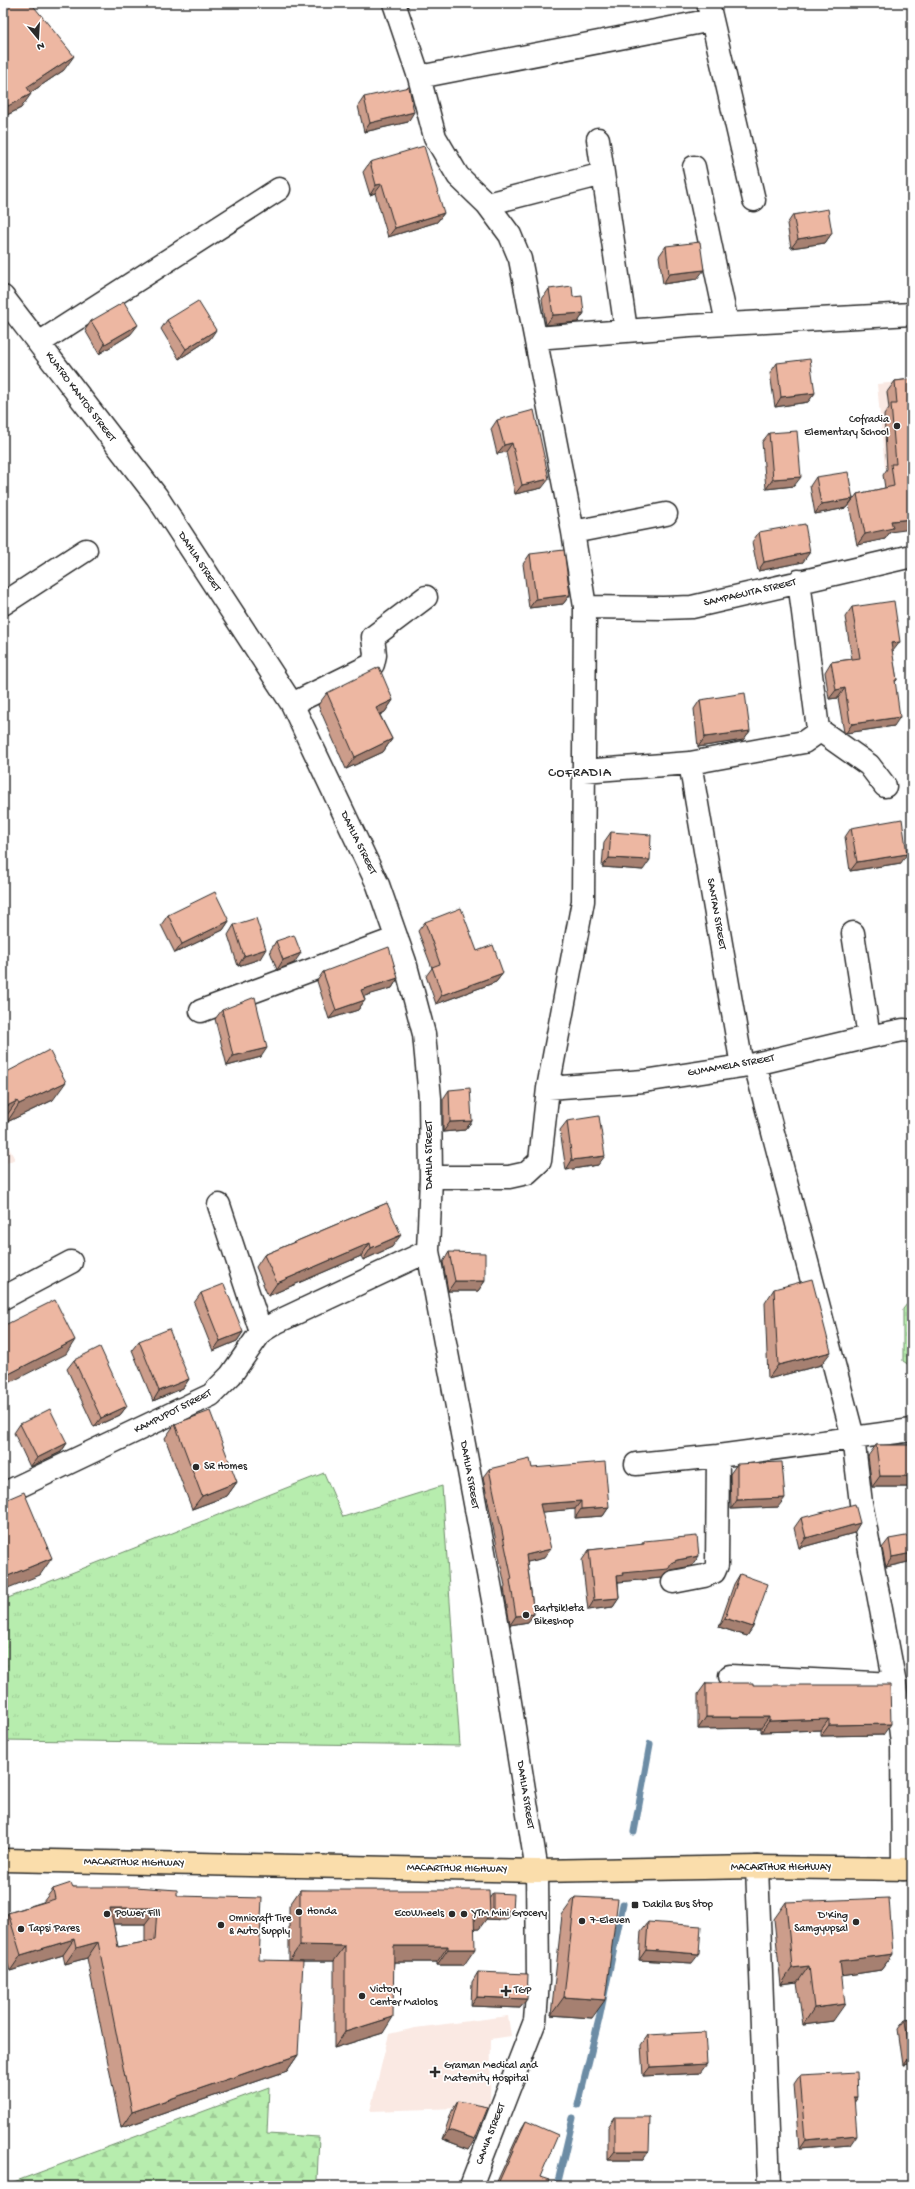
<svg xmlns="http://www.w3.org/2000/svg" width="915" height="2189" font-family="'Gochi Hand',sans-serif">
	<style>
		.built { fill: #fae9e3 }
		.grass { fill: url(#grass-tufts); stroke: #718c6c }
		.forest { fill: url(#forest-firs); stroke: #718c6c }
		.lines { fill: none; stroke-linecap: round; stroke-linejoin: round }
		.stream { stroke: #6c8ca5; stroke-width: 7 }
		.street-casing { stroke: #2b2b2b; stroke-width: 25 }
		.secondary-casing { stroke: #2b2b2b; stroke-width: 25 }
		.highway-casing { stroke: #2b2b2b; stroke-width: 25 }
		.street { stroke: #fff; stroke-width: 22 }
		.secondary { stroke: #fff; stroke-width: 22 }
		.highway { stroke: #faddab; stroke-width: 22 }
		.wall { fill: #cc9d8b; stroke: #2b2b2b; fill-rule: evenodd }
		.shaded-wall { fill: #a68071; stroke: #2b2b2b }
		.building { fill: #edb7a2; stroke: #2b2b2b; fill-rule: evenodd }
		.poi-dot { fill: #2b2b2b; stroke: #fff; stroke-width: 1.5 }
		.labels { text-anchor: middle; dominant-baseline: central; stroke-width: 3.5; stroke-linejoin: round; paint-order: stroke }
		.street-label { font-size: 11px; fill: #2b2b2b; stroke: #fff }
		.poi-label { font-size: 11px; fill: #2b2b2b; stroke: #fff; text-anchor: start }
		.quarter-label { font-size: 13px; letter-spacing: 1px; fill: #2b2b2b; stroke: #fff }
	</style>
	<defs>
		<pattern id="grass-tufts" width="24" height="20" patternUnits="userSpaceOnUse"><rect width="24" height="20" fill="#b7edae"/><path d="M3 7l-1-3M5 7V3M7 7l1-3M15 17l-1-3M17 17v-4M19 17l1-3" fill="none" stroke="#9ecb96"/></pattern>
		<pattern id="forest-firs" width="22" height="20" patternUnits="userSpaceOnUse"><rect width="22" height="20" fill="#b7edae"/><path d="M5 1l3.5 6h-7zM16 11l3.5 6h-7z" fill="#9ecb96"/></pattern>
	</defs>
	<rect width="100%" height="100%" fill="#fff"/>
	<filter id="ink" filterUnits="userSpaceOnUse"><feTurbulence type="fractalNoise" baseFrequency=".025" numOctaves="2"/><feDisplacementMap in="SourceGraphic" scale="8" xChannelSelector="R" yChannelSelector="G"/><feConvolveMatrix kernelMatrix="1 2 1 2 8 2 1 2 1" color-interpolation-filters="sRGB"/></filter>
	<g filter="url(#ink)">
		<path class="built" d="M912,381V467L885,468L877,384Z
			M3,1138L15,1159L3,1165Z
			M508,2016L511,2036L491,2039L490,2107L370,2111L389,2034L415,2028Z"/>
		<path class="grass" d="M912,1298V1367L903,1361V1309Z
			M324,1473L343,1517L442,1486L460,1746L3,1740V1600Z"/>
		<path class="forest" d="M269,2087L267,2134L319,2137L317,2180L313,2186H3Z"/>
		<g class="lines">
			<path class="stream" d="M634,1832L650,1744
				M578,2105L599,2019L623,1904
				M557,2186L573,2118"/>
			<defs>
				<path id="street" d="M394,3L419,77L435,137L458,176L487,204L510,235L520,259L573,532L585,607L583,901L548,1088L540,1161L527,1173L509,1177H431
					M712,20L754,200
					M419,77L712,20L708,3
					M598,139L626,330
					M694,167L727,323
					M487,204L603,174
					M3,297L157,497L292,704L378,885L405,962L424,1034L430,1098L431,1177L428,1251L498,1627L537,1871
					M536,338L690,326L912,314
					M39,343L279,189
					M573,532L666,514
					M3,604L86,550
					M585,607L663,608L692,607L912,556
					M292,704L373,664L375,655L373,637L426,597
					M818,729L869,765L885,786
					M690,763L742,1066
					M583,771L690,763L804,742L814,735L818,729L799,581
					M853,933L869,1037
					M201,1011L397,938
					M755,1064L853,1437L861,1503L895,1684L902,1743L903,1869
					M548,1088L644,1081L755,1064L869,1037L903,1030L912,1031
					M219,1205L261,1332
					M3,1298L71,1262
					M636,1464L718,1456L912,1430
					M3,1494L211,1395L231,1375L261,1332L277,1322L428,1251
					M673,1582L704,1576L714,1572L717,1565L718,1456
					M730,1676L895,1684
					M757,1867L769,2186"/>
				<path id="secondary" d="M471,2186L535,2021L538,1981L537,1871"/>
				<path id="highway" d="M3,1860L537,1871L757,1867L912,1869"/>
			</defs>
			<use href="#street" class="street-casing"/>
			<use href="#secondary" class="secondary-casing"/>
			<use href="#highway" class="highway-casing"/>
			<use href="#street" class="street"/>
			<use href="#secondary" class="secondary"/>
			<use href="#highway" class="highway"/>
		</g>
		<path class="wall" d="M3,3L64,70L30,93L21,108L3,117Z
			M364,97L408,122L364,132L358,106Z
			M370,162L444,213L437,222L388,237L375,193L370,195L363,172Z
			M793,215L832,233L825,243L791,248L787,224Z
			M666,246L697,279L663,284L659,256Z
			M549,289L573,297L584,313L578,322L546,325L542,299Z
			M167,320L210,339L179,359L161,329Z
			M91,321L131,334L99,354L85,330Z
			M777,363L815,393L808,402L775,407L770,373Z
			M912,379L890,532L885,539L857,545L849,505L857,494L885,488L883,475L887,469L884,415L889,408L887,392L895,381Z
			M497,420L542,488L515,494L506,452L497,454L491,429Z
			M769,433L794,486L766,489L762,442Z
			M816,477L853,499L846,508L815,514L810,486Z
			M759,532L803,562L758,571L752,542Z
			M530,554L570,595L563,604L529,608L523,564Z
			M852,607L893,651L892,652L897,680L895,682L894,726L846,733L844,732L838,698L829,699L825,672L831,662L852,659L845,617Z
			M327,693L393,700L385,712L380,715L392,739L383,752L346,769L318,705Z
			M700,700L750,731L743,740L698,747L694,709Z
			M851,828L901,863L850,871L845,837Z
			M611,832L643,870L602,867L604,842Z
			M168,915L229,921L223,930L175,953L161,925Z
			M425,922L477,951L503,973L496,982L436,1004L426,976L432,968L418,931Z
			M234,925L260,959L238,966L228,935Z
			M276,941L294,963L277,970L270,951Z
			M323,972L398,978L392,988L363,996L365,1000L358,1010L329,1019L317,981Z
			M222,1010L261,1057L227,1066L215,1019Z
			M3,1074L53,1100L7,1122L5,1118Z
			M449,1090L472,1121L465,1130L443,1132V1099Z
			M567,1121L598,1165L566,1170L560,1130Z
			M387,1203L392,1247L363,1260L361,1256L268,1296L256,1267L264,1255Z
			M449,1252L485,1281L478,1291H448L443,1262Z
			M774,1289L821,1365L768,1379L765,1303Z
			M201,1293L243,1332L237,1341L213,1351L194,1303Z
			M139,1341L189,1379L183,1388L153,1401L132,1350Z
			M74,1360L127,1406L120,1415L94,1427L67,1369Z
			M20,1424L67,1443L61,1452L30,1467L14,1433Z
			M175,1424L237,1482L227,1496L192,1509L165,1438Z
			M876,1445H912V1487H872L868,1456Z
			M737,1464L778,1507L731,1509L730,1474Z
			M532,1468L609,1507L603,1516L575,1518V1509L541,1512L544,1558L527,1562L534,1614L528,1622L510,1625L504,1588L505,1586L483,1477L489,1469Z
			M801,1518L854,1533L799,1548L794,1528Z
			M889,1539L908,1562L886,1567L882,1548Z
			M644,1541L692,1566L670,1570L665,1573L661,1578L618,1582L619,1598L613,1607L588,1610L582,1560L589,1550L641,1545Z
			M740,1574L753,1627L747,1636L719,1627L734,1584Z
			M706,1683L753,1685L883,1735L821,1736V1730L761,1732V1728L698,1729V1694Z
			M73,1887L177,1896L259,1960L298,2055L287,2071L121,2128L87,1958L65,1964L63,1955L10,1971L3,1949V1921L8,1913L43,1902L53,1889ZM113,1924H145V1942L118,1947Z
			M300,1890L489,1899L493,1893L513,1911L506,1920L486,1919V1918L479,1929H475L464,1965H437V1962H394L383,2033L334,2048V1961H289V1906Z
			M575,1897L592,2018L551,2015L562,1915Z
			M786,1902L893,1954L881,1970L841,1976L833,2021L803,2025L797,1983L781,1985L774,1919Z
			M648,1922L692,1963L639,1960L641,1931Z
			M478,1972L527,1999L520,2008L471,2006L472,1982Z
			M905,2020L912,2063L903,2065L898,2029Z
			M648,2035L700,2073L643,2076L641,2045Z
			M800,2075L858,2097L854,2102L850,2145L799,2149L794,2084Z
			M458,2101L469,2149L442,2139L452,2111Z
			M615,2117L643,2160H608V2127Z
			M526,2121L540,2177L546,2186H495L520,2131Z"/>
		<path class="shaded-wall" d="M74,56L64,70L21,99L31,94L21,108L3,117V113L8,106L27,87Z
			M414,112L408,122L364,132L370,123Z
			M382,184L375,193L370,195L376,185Z
			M444,213L437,222L388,237L395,228Z
			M832,233L825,243L791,248L798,239Z
			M704,270L697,279L663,284L669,274Z
			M584,313L578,322L546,325L553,315Z
			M138,325L131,334L99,354L105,344Z
			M216,330L210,339L179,359L186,349Z
			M815,393L808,402L775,407L781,397Z
			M512,443L506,452L497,454L504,445Z
			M801,477L794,486L766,489L773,479Z
			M549,479L542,488L515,494L522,485Z
			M853,499L846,508L815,514L821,504Z
			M912,519V529L890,532L885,539L857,545L865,534L891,521Z
			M810,552L803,562L758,571L764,562Z
			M570,595L563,604L529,608L536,599Z
			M900,642L893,651L884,653L891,643Z
			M845,688L838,698L829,699L836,690Z
			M393,700L385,712L368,720L376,708Z
			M900,717L894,726L846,733L852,724Z
			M750,731L743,740L698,747L705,737Z
			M392,739L383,752L346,769L355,757Z
			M907,854L901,863L850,871L857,862Z
			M609,858L650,860L643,870L602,867Z
			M229,921L223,930L175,953L182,944Z
			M266,949L260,959L238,966L244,956Z
			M301,953L294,963L277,970L283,960Z
			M503,973L496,982L436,1004L442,995Z
			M398,978L392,988L355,999L361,990Z
			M365,1000L358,1010L329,1019L336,1010Z
			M267,1048L261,1057L227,1066L233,1056Z
			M66,1082L53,1100L7,1122L19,1104Z
			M17,1101L5,1118L3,1120V1108Z
			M472,1121L465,1130L443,1132L450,1122Z
			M605,1156L598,1165L566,1170L572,1160Z
			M401,1235L392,1247L363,1260L371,1248Z
			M370,1243L361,1256L268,1296L277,1283Z
			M455,1281H485L478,1291H448Z
			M243,1332L237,1341L213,1351L220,1341Z
			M75,1340L66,1354L3,1386V1377Z
			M831,1352L821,1365L768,1379L778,1365Z
			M189,1379L183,1388L153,1401L159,1391Z
			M127,1406L120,1415L94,1427L101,1418Z
			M67,1443L61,1452L30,1467L37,1458Z
			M880,1476H912V1487H872Z
			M237,1482L227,1496L192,1509L202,1496Z
			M785,1498L778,1507L731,1509L737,1500Z
			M581,1501L575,1509L533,1513L540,1504Z
			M609,1507L603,1516L575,1518L581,1509Z
			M860,1523L854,1533L799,1548L806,1538Z
			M551,1549L544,1558L520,1564L526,1555Z
			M912,1553V1556L908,1562L886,1567L892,1557Z
			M699,1556L692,1566L670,1570L665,1573L661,1578L618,1582L617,1576L622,1573L671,1563L677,1560Z
			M52,1558L40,1575L3,1590V1578Z
			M619,1598L613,1607L588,1610L594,1600Z
			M534,1614L528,1622L510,1625L516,1616Z
			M725,1618L753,1627L747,1636L719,1627Z
			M706,1717H769L761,1728L698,1729Z
			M829,1719L821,1730L761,1732L769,1721Z
			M891,1724L883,1735L821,1736L829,1725Z
			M110,1908H157L145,1924H99Z
			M493,1910L513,1911L506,1920L486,1919Z
			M474,1914H490L479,1929L463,1930Z
			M74,1939L63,1955L10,1971L21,1955Z
			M98,1942L87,1958L65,1964L76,1948Z
			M300,1945L345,1946L334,1961H289Z
			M394,1946H448L437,1962H384Z
			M448,1949H475L464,1965H437Z
			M646,1950L699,1954L692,1963L639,1960Z
			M893,1954L881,1970L828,1978L840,1961Z
			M809,1966L797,1983L781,1985L792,1968Z
			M477,1997L527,1999L520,2008L471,2006Z
			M564,1997L605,2000L592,2018L551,2015Z
			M845,2004L833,2021L803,2025L814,2008Z
			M393,2017L383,2033L334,2048L345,2032Z
			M298,2055L287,2071L121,2128L132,2112Z
			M910,2055H912V2063L903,2065Z
			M707,2064L700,2073L643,2076L650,2067Z
			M854,2097H858L852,2106Z
			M449,2130L475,2139L469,2149L442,2139Z
			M857,2135L850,2145L799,2149L805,2140Z
			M615,2151H649L643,2160H608Z"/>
		<path class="building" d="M3,3H31L74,56L27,87L31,94L8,106L3,93Z
			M409,87L414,112L370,123L364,97Z
			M424,146L444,213L395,228L382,184L376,185L370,162Z
			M828,209L832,233L798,239L793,215Z
			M700,242L704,270L669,274L666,246Z
			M572,286L573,297L582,296L584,313L553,315L549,289Z
			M198,301L216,330L186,349L167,320Z
			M124,302L138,325L105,344L91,321Z
			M810,359L815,393L781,397L777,363Z
			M912,379V519L891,521L893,528L865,534L857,494L894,486L891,464H896L891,404H897L895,381Z
			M534,410L549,479L522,485L512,443L504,445L497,420Z
			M797,431L801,477L773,479L769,433Z
			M848,472L853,499L821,504L816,477Z
			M805,524L810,552L764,562L759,532Z
			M564,550L570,595L536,599L530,554Z
			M894,601L900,642L891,643L897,680H895L900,717L852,724L850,722L845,688L836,690L831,662L860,658L852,607Z
			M379,667L393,700L376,708L392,739L355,757L327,693Z
			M745,693L750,731L705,737L700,700Z
			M902,819L907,854L857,862L851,828Z
			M611,832L651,835L650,860L609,858Z
			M215,892L229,921L182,944L168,915Z
			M461,908L477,951L493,945L503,973L442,995L432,967L440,964L425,922Z
			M256,918L266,949L244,956L234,925Z
			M294,935L301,953L283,960L276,941Z
			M389,947L398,978L361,990L365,1000L336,1010L323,972Z
			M255,997L267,1048L233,1056L222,1010Z
			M49,1050L66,1082L19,1104L17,1101L3,1108V1074Z
			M470,1088L472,1121L450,1122L449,1090Z
			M599,1116L605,1156L572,1160L567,1121Z
			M387,1203L401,1235L371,1248L370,1243L277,1283L264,1255Z
			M449,1252L485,1253V1281H455Z
			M812,1279L831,1352L778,1365L774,1289Z
			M224,1284L243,1332L220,1341L201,1293Z
			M55,1300L75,1340L3,1377V1326Z
			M169,1329L189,1379L159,1391L139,1341Z
			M100,1347L127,1406L101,1418L74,1360Z
			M50,1409L67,1443L37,1458L20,1424Z
			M210,1411L237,1482L202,1496L175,1424Z
			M876,1445H912V1476H880Z
			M530,1459L532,1468L605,1462L609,1507L581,1509V1501L540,1504L551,1549L526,1555L534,1614L516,1616L510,1580L512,1579L489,1469Z
			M782,1462L785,1498L737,1500V1464Z
			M24,1492L52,1558L3,1578V1501Z
			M855,1504L860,1523L806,1538L801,1518Z
			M911,1535L912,1542V1553L892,1557L889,1539Z
			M697,1536L699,1556L677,1560L671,1563L668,1569L622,1573L623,1575L617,1576L619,1598L594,1600L589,1550L644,1544V1541Z
			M740,1574L768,1584L753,1627L725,1618Z
			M706,1683H753V1685H890L891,1724L829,1725V1719L769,1721V1717H706Z
			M71,1883L73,1887H135L177,1890V1896L262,1898L259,1960L303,1961L298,2055L132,2112L98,1942L76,1948L74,1939L21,1955L8,1913L55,1899L53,1889ZM110,1908H157L155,1940L118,1947Z
			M300,1890H489L490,1914H474L475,1949H448V1946H394L393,2017L345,2032V1946L300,1945Z
			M493,1893L514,1894L513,1911L493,1910Z
			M575,1897L618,1899L605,2000L564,1997Z
			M889,1898L893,1954L840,1961L845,2004L814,2008L809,1966L792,1968L786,1902Z
			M648,1922L701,1926L699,1954L646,1950Z
			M478,1972L528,1974L527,1999L477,1997Z
			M912,2019V2055H910L905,2020Z
			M705,2032L707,2064L650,2067L648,2035Z
			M857,2072L858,2097H854L857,2135L805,2140L800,2075Z
			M458,2101L488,2107L475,2139L449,2130Z
			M615,2117H650L649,2151H615Z
			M526,2121L558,2135L540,2177L549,2180L546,2186H497Z"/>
	</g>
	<g class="poi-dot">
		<circle cx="897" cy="426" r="4"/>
		<circle cx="196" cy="1467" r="4"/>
		<circle cx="526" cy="1615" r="4"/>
		<rect x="631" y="1901" width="8" height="8" rx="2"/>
		<circle cx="299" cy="1912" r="4"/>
		<circle cx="107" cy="1914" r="4"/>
		<circle cx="452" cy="1914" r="4"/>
		<circle cx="464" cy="1914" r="4"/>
		<circle cx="582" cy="1921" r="4"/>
		<circle cx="856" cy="1922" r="4"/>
		<circle cx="221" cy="1925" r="4"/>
		<circle cx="21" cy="1929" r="4"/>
		<path d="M504 1985h4v4h4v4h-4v4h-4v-4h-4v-4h4z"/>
		<circle cx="362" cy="1996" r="4"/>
		<path d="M433 2066h4v4h4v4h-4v4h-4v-4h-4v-4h4z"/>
	</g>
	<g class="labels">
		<g class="street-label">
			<text transform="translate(80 397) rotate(53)">KUATRO KANTOS STREET</text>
			<text transform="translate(199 562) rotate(57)">DAHLIA STREET</text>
			<text transform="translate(750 593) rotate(-13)">SAMPAGUITA STREET</text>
			<text transform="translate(358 843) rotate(64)">DAHLIA STREET</text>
			<text transform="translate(716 914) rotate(80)">SANTAN STREET</text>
			<text transform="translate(731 1066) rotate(-10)">GUMAMELA STREET</text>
			<text transform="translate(430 1155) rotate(-90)">DAHLIA STREET</text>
			<text transform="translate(173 1412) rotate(-27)">KAMPUPOT STREET</text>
			<text transform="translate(469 1475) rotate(80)">DAHLIA STREET</text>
			<text transform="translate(525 1795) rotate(81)">DAHLIA STREET</text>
			<text transform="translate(134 1863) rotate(1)">MACARTHUR HIGHWAY</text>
			<text x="781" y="1868">MACARTHUR HIGHWAY</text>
			<text transform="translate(457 1869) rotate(1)">MACARTHUR HIGHWAY</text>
			<text transform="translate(491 2134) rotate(-69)">CAMIA STREET</text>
		</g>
		<g class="poi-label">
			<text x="889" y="420" text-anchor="end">Cofradia<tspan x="889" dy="13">Elementary School</tspan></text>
			<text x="204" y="1467">SR Homes</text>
			<text x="534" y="1609">Bartsikleta<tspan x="534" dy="13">Bikeshop</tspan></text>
			<text x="643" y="1905">Dakila Bus Stop</text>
			<text x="307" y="1912">Honda</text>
			<text x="115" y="1914">Power Fill</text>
			<text x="444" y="1914" text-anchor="end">EcoWheels</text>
			<text x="472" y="1914">YTM Mini Grocery</text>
			<text x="848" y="1916" text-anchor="end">D'King<tspan x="848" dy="13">Samgyupsal</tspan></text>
			<text x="229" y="1919">Omnicraft Tire<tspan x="229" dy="13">&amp; Auto Supply</tspan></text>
			<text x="590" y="1921">7-Eleven</text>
			<text x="29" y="1929">Tapsi Pares</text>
			<text x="370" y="1990">Victory<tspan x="370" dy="13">Center Malolos</tspan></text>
			<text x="514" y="1991">TGP</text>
			<text x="444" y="2066">Graman Medical and<tspan x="444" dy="13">Maternity Hospital</tspan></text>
		</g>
		<g class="quarter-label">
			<text x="580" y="773">COFRADIA</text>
		</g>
	</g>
	<rect width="915" height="2189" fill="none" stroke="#fff" stroke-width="16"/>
	<rect x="8" y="8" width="899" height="2173" fill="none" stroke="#2b2b2b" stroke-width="1.5" filter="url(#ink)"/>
	<g transform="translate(38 38) rotate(162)" stroke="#ffffff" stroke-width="3" paint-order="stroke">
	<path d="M0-3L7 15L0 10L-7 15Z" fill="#2b2b2b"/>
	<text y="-6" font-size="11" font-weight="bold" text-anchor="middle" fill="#2b2b2b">N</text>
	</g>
</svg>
